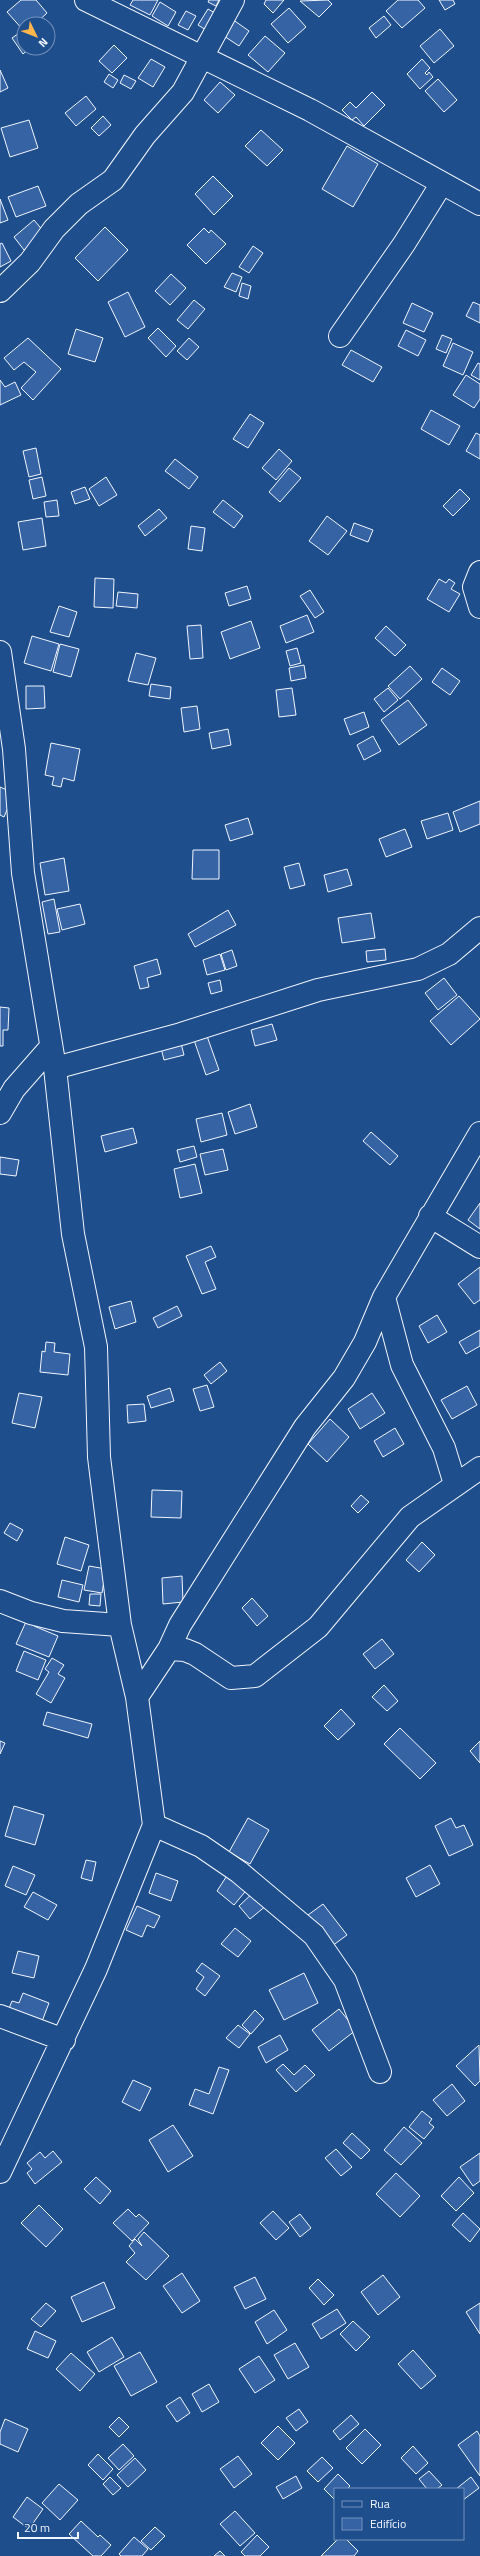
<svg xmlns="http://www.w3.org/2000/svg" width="480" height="2556" font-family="'Titillium Web',sans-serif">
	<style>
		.building { fill: #3563a3; stroke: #f2f6ff }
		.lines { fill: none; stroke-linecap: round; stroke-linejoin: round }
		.minor-casing { stroke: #f2f6ff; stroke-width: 24 }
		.minor { stroke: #1f4e8c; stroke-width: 22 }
	</style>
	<rect width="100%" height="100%" fill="#1f4e8c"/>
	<path class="building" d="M21,0H36L47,13L35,24H24V31L7,12Z
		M133,0H158L150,15L130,5Z
		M209,0H219L216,6L208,2Z
		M266,0H284L273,13L264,4Z
		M328,0L332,4L319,17L300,1Z
		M398,0H418L425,8L402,28L386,11Z
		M439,0H453L455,4L445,10Z
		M160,2L176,12L168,26L152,16Z
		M289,8L306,27L288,43L271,24Z
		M208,9L215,13L206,30L198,25Z
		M186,11L196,16L188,30L178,25Z
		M384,16L391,25L376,38L369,28Z
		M232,19L249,31L239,46L221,34Z
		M440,29L454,46L434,63L420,46Z
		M22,31L24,34V48H30L23,54L12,38Z
		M265,36L285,53L268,72L248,55Z
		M114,45L127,58L112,73L99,61Z
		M151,59L165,67L153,87L138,78Z
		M422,59L430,68L425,73L427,75L429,72L433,77L420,89L407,74Z
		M0,70L8,88L0,92Z
		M109,74L118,80L113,88L104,82Z
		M124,75L136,81L131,89L120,83Z
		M438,79L457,100L444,112L425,91Z
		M220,82L235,95L218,113L204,100Z
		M372,92L385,105L364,126L356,117L352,120L342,110L350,102L356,108Z
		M86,96L96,109L76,126L65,113Z
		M103,116L111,125L99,136L91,128Z
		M29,120L38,148L10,157L1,128Z
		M261,130L283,150L267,166L245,146Z
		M347,146L378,164L353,207L322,189Z
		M213,176L233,196L214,215L195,194Z
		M38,186L46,206L16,217L8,197Z
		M0,199L8,220L0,223Z
		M34,220L44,232L24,250L14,237Z
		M105,227L128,250L98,281L75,258Z
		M204,228L209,233L211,230L226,244L206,264L187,245Z
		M2,243L11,261L0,267V244Z
		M253,246L263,253L249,273L239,267Z
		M232,273L242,277L236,292L224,287Z
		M171,274L186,288L170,305L155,291Z
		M242,283L251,286L248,299L239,296Z
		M128,292L145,327L125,337L108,302Z
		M194,300L205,309L188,329L177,320Z
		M473,302L480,305V323L466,316Z
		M412,303L433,313L424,332L403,323Z
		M158,328L176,346L166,357L148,338Z
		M76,329L103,338L95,362L68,354Z
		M406,330L426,340L418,356L398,346Z
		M442,335L452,339L446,353L436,349Z
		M28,338L61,369L33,400L21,388L36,372L24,362L14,370L4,358Z
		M189,338L199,347L187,360L177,351Z
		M453,343L473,352L463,375L443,366Z
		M351,350L382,367L373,382L342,365Z
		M478,363L480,364V380L471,375Z
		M466,375L480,384V399L474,408L453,395Z
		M0,380L5,387L15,382L21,395L0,405Z
		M431,410L460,426L449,445L421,429Z
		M250,414L264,423L248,448L233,439Z
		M476,433L480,435V459L466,451Z
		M36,448L41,474L29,477L23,451Z
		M279,449L292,461L276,480L262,468Z
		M175,459L198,477L189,489L165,471Z
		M289,468L301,478L280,502L269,492Z
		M42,477L46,496L33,499L29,480Z
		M106,477L117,495L99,506L89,489Z
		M85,487L90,499L75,504L71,492Z
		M460,489L470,499L453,516L443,506Z
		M57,500L59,516L46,517L44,502Z
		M223,500L243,516L234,528L213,512Z
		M159,509L167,518L145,536L138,526Z
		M327,516L347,531L328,555L309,541Z
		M42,518L46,546L23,550L18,522Z
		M354,523L373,530L368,542L350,535Z
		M191,526L205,528L202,551L188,549Z
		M95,578L114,579L113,608L94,607Z
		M439,579L446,583L449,579L455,583L451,589L460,594L449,612L427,599Z
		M247,586L251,599L229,606L225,593Z
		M310,590L324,612L315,618L300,596Z
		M118,592L138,594L137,608L116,606Z
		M59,606L77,612L69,637L50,632Z
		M307,615L314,632L286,643L280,626Z
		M251,621L260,648L230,659L221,632Z
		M201,625L203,658L190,659L187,626Z
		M386,626L406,645L395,656L375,638Z
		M32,636L59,644L51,671L24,663Z
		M60,644L79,649L71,677L53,672Z
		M297,648L301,663L290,666L286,651Z
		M136,653L156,658L148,685L128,681Z
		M304,665L306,678L291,681L289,668Z
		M410,666L422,679L400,699L388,686Z
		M442,668L460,681L450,695L432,682Z
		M151,684L171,687L170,699L149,696Z
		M26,686H44L45,708L26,709Z
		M292,688L296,715L279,717L276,690Z
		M388,688L398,700L384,712L374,699Z
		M408,700L427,725L399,745L381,720Z
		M197,706L200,729L184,732L181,708Z
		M364,712L369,727L350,735L344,719Z
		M228,729L231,745L212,749L209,733Z
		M373,736L381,751L364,760L357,745Z
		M51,743L80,749L74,781L63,778L61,787L52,785L54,777L45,775Z
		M0,787L14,793L4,817L0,815Z
		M480,801V824L460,832L453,812Z
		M448,813L453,830L427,839L421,821Z
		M248,818L253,834L230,841L225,825Z
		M405,829L412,847L386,857L379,839Z
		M193,850H219V879H192Z
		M64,858L69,891L45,895L40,863Z
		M299,863L305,885L290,889L284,867Z
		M347,869L352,885L328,892L324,875Z
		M54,899L60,932L48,934L42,902Z
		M80,904L85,924L62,930L57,909Z
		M228,910L236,925L195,947L188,934Z
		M371,913L375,938L342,943L338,918Z
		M385,949L386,960L367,962L366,951Z
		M232,950L237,966L226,970L221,954Z
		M220,954L225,970L207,975L203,960Z
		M157,959L161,974L147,978L149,987L140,989L134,966Z
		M444,978L457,995L438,1010L425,993Z
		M220,980L222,991L211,994L208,983Z
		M459,996L480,1019L451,1045L430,1021Z
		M0,1007L9,1008L8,1030H3V1046H0Z
		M272,1024L277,1040L255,1046L251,1030Z
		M207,1036L219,1070L206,1075L194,1040Z
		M181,1043L184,1055L164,1060L161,1048Z
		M250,1104L257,1127L235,1134L228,1112Z
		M222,1113L227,1135L201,1142L196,1119Z
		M133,1128L137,1143L105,1152L101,1136Z
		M371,1132L398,1156L390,1165L363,1141Z
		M194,1146L197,1157L180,1162L177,1150Z
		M223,1149L228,1170L205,1175L200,1154Z
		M0,1157L19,1160L16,1176L0,1174Z
		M195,1164L202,1193L180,1198L174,1169Z
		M480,1203V1229L468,1220Z
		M211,1246L216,1257L205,1262L216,1289L202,1294L186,1256Z
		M480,1267V1300L474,1304L458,1284Z
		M131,1301L136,1322L115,1329L109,1307Z
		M177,1306L182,1316L158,1328L153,1318Z
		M437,1315L447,1332L428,1343L419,1326Z
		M480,1330V1346L466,1354L459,1342Z
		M46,1342L55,1343L54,1352L70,1354L68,1375L40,1372L42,1351L45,1352Z
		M220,1362L227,1371L211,1384L204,1375Z
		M207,1385L214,1407L200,1411L193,1389Z
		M467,1386L477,1405L452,1419L441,1400Z
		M170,1388L174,1401L151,1408L147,1396Z
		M19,1393L42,1397L35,1428L12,1423Z
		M372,1393L385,1413L360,1429L348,1409Z
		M144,1404L146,1421L128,1423L127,1405Z
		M330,1419L349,1437L327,1462L308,1444Z
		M395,1428L404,1444L383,1457L374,1441Z
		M152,1490L182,1491L181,1518L151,1517Z
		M361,1495L369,1502L358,1513L351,1506Z
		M10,1523L23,1530L17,1541L4,1533Z
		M65,1537L89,1545L81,1571L57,1564Z
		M422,1542L435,1555L419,1572L406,1560Z
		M89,1566L106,1569L102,1593L84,1590Z
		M182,1576L183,1602L163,1604L162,1578Z
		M62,1580L83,1585L79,1602L58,1597Z
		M90,1594H101L100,1606L89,1605Z
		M252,1598L268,1616L257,1626L242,1608Z
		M29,1615L37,1619L34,1626L58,1636L49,1657L16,1644Z
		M382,1639L394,1654L375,1669L363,1654Z
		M24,1651L46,1660L38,1680L16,1671Z
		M52,1658L64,1665L58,1674L65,1678L51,1703L36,1694L49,1672L45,1669Z
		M384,1685L398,1701L387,1711L372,1697Z
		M341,1709L355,1724L338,1740L324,1726Z
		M47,1712L92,1724L88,1738L43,1725Z
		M400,1728L436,1763L420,1779L384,1744Z
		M0,1741L5,1743L0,1754Z
		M480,1741V1763L470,1751Z
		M14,1806L44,1815L35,1845L5,1836Z
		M248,1818L269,1830L250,1864L229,1852Z
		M451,1818L456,1828L464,1825L473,1845L449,1856L435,1826Z
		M86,1860L96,1862L92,1881L81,1878Z
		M430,1865L440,1884L416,1897L406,1878Z
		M13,1866L35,1875L26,1895L5,1886Z
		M230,1871L249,1887L234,1905L217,1891Z
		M156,1873L178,1881L171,1901L149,1893Z
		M255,1891L267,1905L250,1919L239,1906Z
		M33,1892L57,1905L48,1920L24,1907Z
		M323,1904L347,1935L332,1946L308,1915Z
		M137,1906L160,1916L154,1928L147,1925L142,1937L126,1930Z
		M235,1928L251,1941L238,1957L221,1944Z
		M18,1951L39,1956L34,1978L12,1973Z
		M202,1963L220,1976L205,1996L196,1989L204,1977L196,1971Z
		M304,1973L318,2003L284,2020L269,1990Z
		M23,1993L49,2003L41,2024L8,2011L12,2001L19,2003Z
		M339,2009L356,2030L329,2051L312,2030Z
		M255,2010L264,2019L251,2034L242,2025Z
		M238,2025L250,2034L239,2048L226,2038Z
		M280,2035L288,2050L266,2063L258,2047Z
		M479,2045L480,2081L475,2086L456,2066Z
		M283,2064L294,2075L305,2065L315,2075L296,2092L276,2070Z
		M219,2067L229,2070L213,2114L189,2105L195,2089L209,2094Z
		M133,2080L151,2088L140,2111L122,2102Z
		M452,2084L465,2101L447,2116L433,2100Z
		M422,2111L432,2119L429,2123L434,2127L424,2139L409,2127Z
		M173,2125L193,2156L168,2172L149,2140Z
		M404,2127L422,2143L401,2165L384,2150Z
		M352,2133L370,2150L361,2159L343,2143Z
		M336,2149L352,2167L341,2176L325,2158Z
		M53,2151L62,2162L35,2184L27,2173L32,2169L27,2163L40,2152L45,2158Z
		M480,2153V2181L473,2186L460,2167Z
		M396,2173L420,2196L400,2217L376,2194Z
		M96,2177L111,2191L100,2204L84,2189Z
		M459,2177L474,2193L456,2211L441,2196Z
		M39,2205L63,2229L46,2247L21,2223Z
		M128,2209L136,2217L139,2214L149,2223L132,2241L113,2223Z
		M273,2211L289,2228L276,2240L260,2223Z
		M463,2213L480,2229L470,2242L452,2225Z
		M300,2214L311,2228L300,2237L289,2222Z
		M144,2232L169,2256L146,2280L126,2262L135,2253L129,2246L135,2239L142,2246L138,2239Z
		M182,2273L200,2301L182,2313L163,2286Z
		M383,2275L400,2297L378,2315L361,2292Z
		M255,2277L266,2299L245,2309L234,2287Z
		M318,2279L334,2295L324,2305L309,2288Z
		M104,2282L115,2308L82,2322L71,2297Z
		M46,2303L56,2311L41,2327L31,2319Z
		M480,2303V2334L466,2312Z
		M337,2309L346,2323L321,2339L312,2324Z
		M274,2310L287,2330L267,2344L255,2322Z
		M353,2321L370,2337L356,2351L340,2334Z
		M35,2331L56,2341L48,2358L27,2349Z
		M112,2337L124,2357L99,2372L87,2352Z
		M295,2343L309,2367L288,2379L274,2355Z
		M413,2350L436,2376L421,2389L398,2364Z
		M140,2352L157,2382L131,2396L114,2366Z
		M71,2353L95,2374L80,2391L56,2369Z
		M259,2356L275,2380L255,2393L239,2369Z
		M209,2384L219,2402L202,2412L192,2394Z
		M180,2397L190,2413L177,2422L166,2406Z
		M299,2409L308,2422L296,2431L286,2418Z
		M351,2415L359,2424L340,2440L333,2431Z
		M119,2417L129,2427L119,2437L109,2427Z
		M5,2419L28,2429L18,2452L0,2444V2432Z
		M278,2426L295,2443L278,2460L261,2443Z
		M365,2429L381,2445L362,2464L346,2448Z
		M477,2431L480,2436V2476L458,2445Z
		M123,2444L134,2456L119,2470L108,2458Z
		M413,2446L428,2463L416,2474L401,2458Z
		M98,2454L113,2469L103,2480L88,2465Z
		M238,2456L252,2474L234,2488L220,2469Z
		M322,2457L333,2468L318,2482L307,2471Z
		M135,2458L146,2470L128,2487L117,2475Z
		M429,2471L442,2485L437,2489H427L419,2479Z
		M338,2474L350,2486L347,2489H335V2500L324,2489Z
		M296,2476L302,2488L283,2499L276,2487Z
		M110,2477L121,2488L113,2495L103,2484Z
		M471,2477L479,2488L463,2500V2489H456Z
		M59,2484L78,2500L60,2520L42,2503Z
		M27,2497L43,2509L29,2529L13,2517Z
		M235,2511L255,2533L240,2546L220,2524Z
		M81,2521L98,2537L100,2535L111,2545L101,2556H93L69,2534Z
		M155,2527L165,2536L151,2550L141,2541Z
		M257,2535L269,2547L260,2556H245L241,2552Z
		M134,2537L148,2549L142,2556H121L119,2554Z
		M338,2539H346L358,2551L354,2556H321Z
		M220,2551L225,2556H214Z"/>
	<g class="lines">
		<defs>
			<path id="minor" d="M86,0L310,110L480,204
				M0,291L30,262L54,229L79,204L113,180L145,135L183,92L233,0
				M340,336L404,244L442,183
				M480,572L474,587L480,607
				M0,652L14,749L23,873L55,1068L73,1234L96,1347L99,1457L120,1625L137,1697L154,1825L96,1969L0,2172
				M55,1068L181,1034L318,990L418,969L449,954L480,928
				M0,1113L14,1089L50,1048
				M430,1216L480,1247
				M384,1297L402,1365L444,1448L455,1484
				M0,1601L31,1613L63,1621L120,1625
				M169,1649L185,1650L195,1654L231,1678L255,1676L318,1627L410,1517L480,1468
				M137,1697L169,1649L180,1625L305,1427L344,1378L365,1342L384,1297L480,1133
				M154,1825L201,1846L239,1872L314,1935L345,1980L380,2072
				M0,2016L64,2040"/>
		</defs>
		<use href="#minor" class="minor-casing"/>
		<use href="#minor" class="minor"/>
	</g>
	<rect x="334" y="2488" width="130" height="52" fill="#1f4e8c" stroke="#7391ba"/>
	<rect x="342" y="2501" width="20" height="6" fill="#1f4e8c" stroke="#7391ba"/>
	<text x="370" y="2508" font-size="12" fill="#f2f6ff">Rua</text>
	<rect x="342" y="2518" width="20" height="12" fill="#3563a3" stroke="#7391ba"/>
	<text x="370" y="2528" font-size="12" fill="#f2f6ff">Edifício</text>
	<g transform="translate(36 36) rotate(133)"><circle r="19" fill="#1f4e8c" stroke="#7391ba"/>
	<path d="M0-3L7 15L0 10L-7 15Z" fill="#ffb74d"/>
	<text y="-6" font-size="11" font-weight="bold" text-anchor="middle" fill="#f2f6ff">N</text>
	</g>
	<path d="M18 2532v6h60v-6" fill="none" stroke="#f2f6ff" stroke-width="2"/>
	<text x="24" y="2532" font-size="12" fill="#f2f6ff" stroke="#1f4e8c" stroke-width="3" paint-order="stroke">20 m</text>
</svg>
